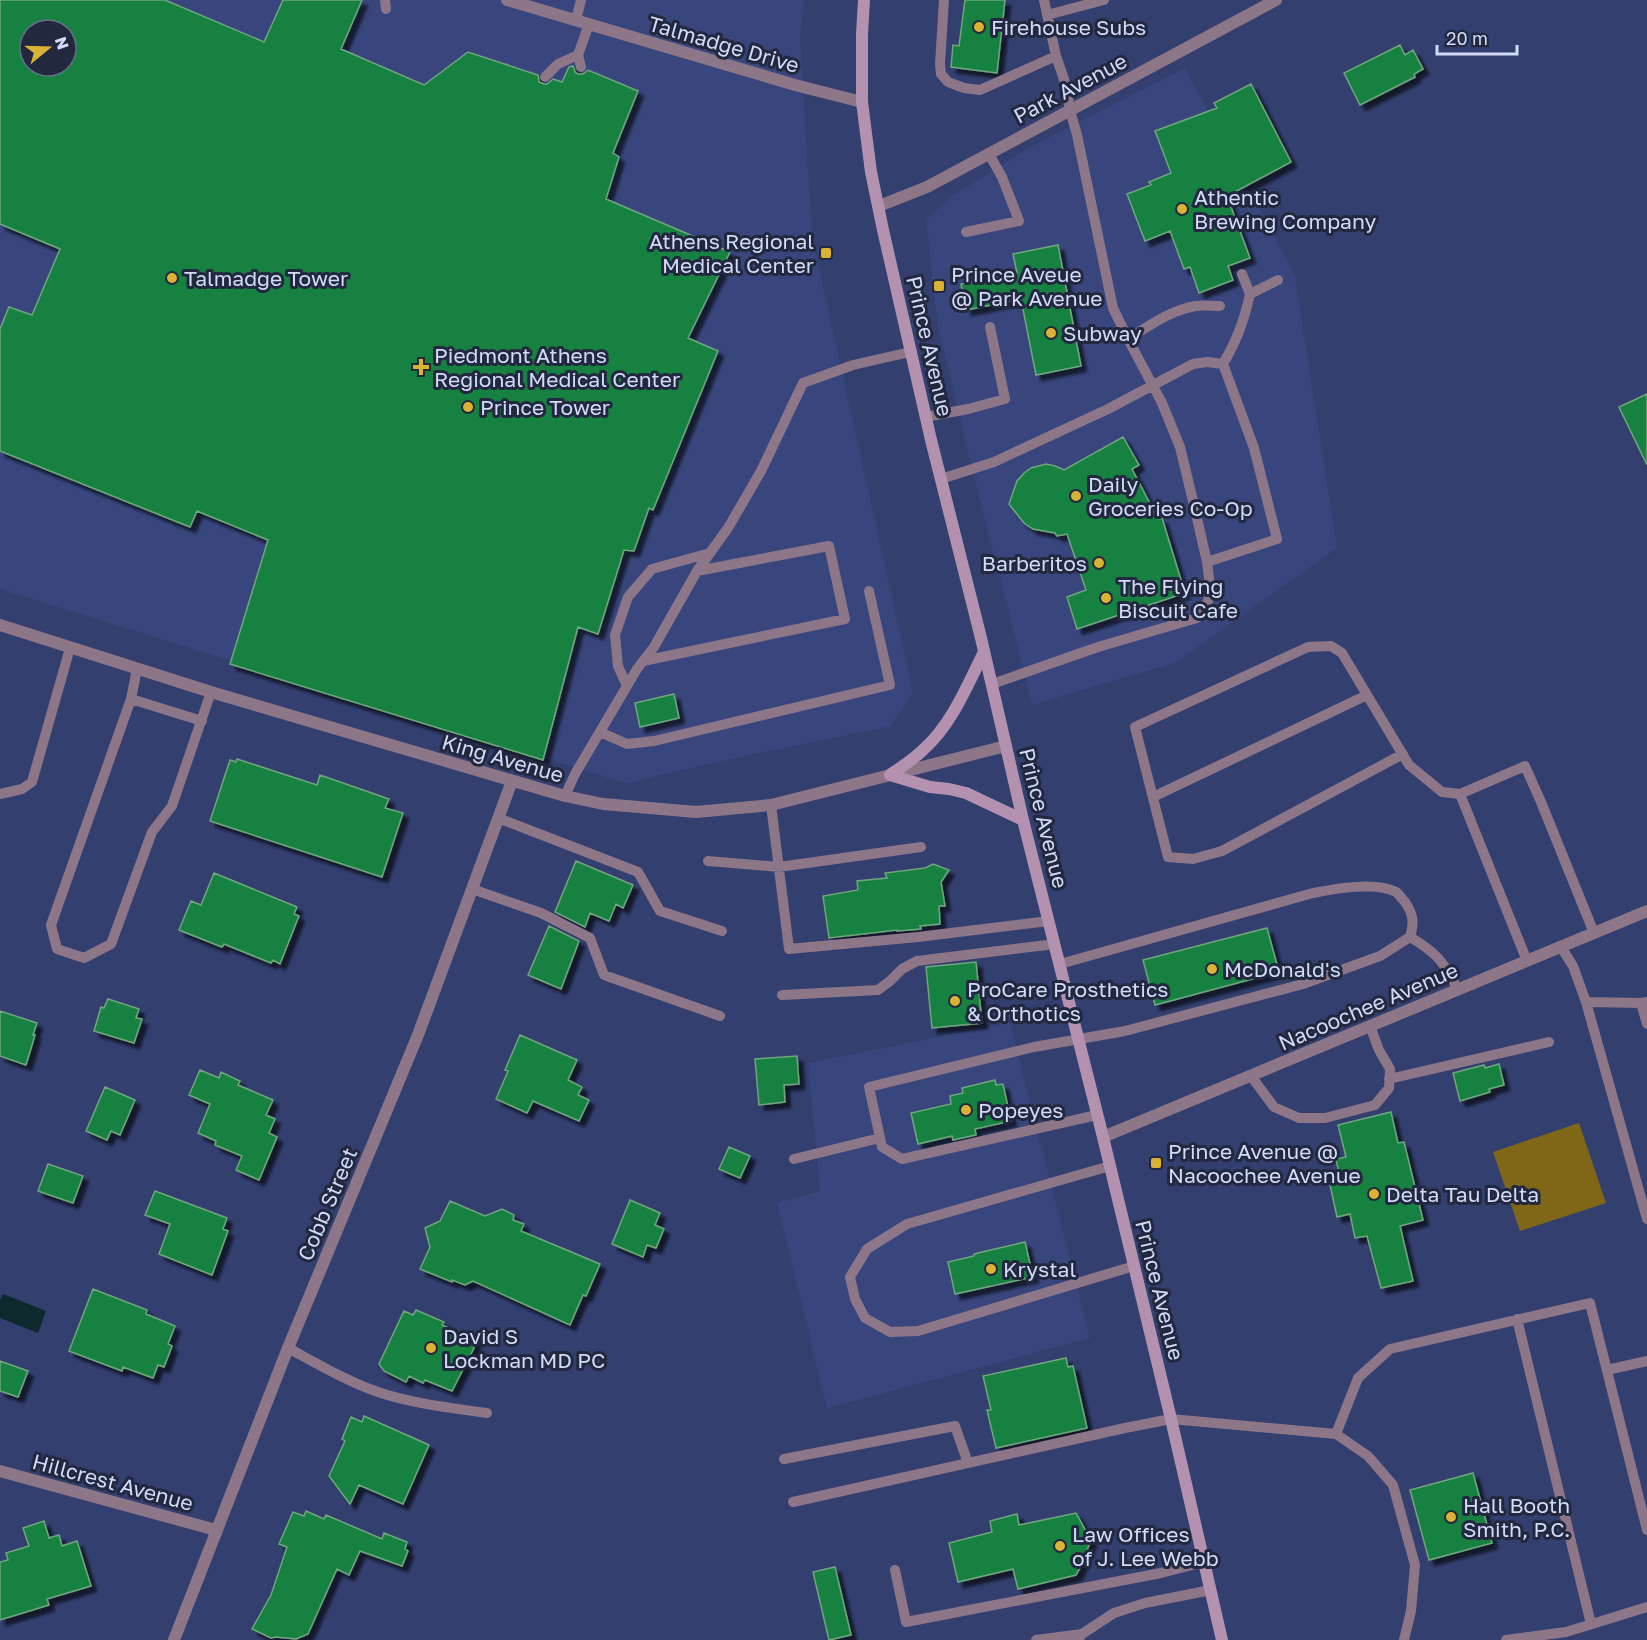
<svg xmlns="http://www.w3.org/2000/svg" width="1647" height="1640" font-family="'Golos Text',sans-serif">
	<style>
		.built { fill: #38467d; fill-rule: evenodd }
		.green { fill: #7f6717 }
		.water { fill: #0e292e }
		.building { fill: #178141; stroke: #70a67d; stroke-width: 1.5; fill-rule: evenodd; filter: url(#shadow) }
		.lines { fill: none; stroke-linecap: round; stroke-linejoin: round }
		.service { stroke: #8c7688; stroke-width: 10 }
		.minor { stroke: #8c7688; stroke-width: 12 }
		.tertiary { stroke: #8c7688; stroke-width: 12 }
		.secondary { stroke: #b492af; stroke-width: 12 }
		.poi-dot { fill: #dab334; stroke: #22283e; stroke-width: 2 }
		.labels { text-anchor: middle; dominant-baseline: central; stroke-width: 6; stroke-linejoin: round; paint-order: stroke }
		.poi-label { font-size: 21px; fill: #d2dbf9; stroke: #22283e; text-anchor: start }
		.street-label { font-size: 21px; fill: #d2dbf9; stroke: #22283e }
	</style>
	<defs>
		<filter id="shadow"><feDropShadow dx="5.5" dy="5.5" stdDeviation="1.5" flood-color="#0009"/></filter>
	</defs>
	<rect width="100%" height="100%" fill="#333f6f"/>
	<path class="built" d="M0,0H804L800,37L812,236L913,692L891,726L740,757L651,777L628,784L0,589ZM30,30H66V66H30Z
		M1185,68L1295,276L1337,548L1177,662L1032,705L969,456L937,322L926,219L954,195L1030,147Z
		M1010,1023L1090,1338L827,1408L777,1203L820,1191L808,1063Z"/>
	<path class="green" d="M1579,1123L1606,1203L1520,1231L1493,1152Z"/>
	<path class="water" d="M3,1294L46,1311L38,1333L0,1318V1300Z"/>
	<path class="building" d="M0,0H165L264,42L283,0H362L341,49L424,85L468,52L538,75L539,82L544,84H547L553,79L562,82L569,67L573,66L575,72L578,74H583L588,70L638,91L613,153L619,157L606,199L730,252L688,338L718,351L653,510L649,508L634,551L624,550L598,634L578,627L543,760L230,664L268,540L197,511L190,527L0,451V329L9,307L32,315L60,249L0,224ZM30,30H66V66H30Z
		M965,0H1005L997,73L951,67L953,45L959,46Z
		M1400,45L1405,55L1413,50L1423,69L1414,74L1415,77L1360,105L1344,73Z
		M1251,84L1291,162L1227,196L1250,258L1228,266L1233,280L1199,293L1190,267L1184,269L1170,231L1145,241L1127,194L1151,185L1149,182L1171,173L1155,131L1217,108L1214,103Z
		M1058,245L1081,366L1036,375L1021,299L966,310L961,284L1017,273L1013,254Z
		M1647,394V465L1619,407Z
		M1123,437L1139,465L1132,469L1158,519L1162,518L1185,593L1077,629L1067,597L1086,590L1067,534L1057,536L1055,533L1033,529L1024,523L1009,504L1017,481L1024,473L1031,468L1046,464L1055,466L1064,470Z
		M674,694L679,718L640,727L635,703Z
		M237,759L317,785L320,775L389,799L385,808L403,813L382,877L210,821L230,760L236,762Z
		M576,861L633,885L623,908L616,904L609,921L590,913L585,927L555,912Z
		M933,864L949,870L941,882L945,906H939L940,924L920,926L921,929L897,931V930L829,938L823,896L858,890L857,881L887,878L885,873L925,868Z
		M214,873L297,907L294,914L299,916L280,964L273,960L271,963L224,944L222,947L179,930L191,901L201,905Z
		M549,926L579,941L561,989L528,975Z
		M1267,928L1279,972L1155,1005L1143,960Z
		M976,962L982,1023L932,1028L926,967Z
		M108,999L139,1009L136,1018L142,1019L134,1043L94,1031L101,1007L104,1008Z
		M0,1011L37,1023L33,1035H35L26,1065L0,1056Z
		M520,1035L577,1060L568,1080L582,1087L578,1095L589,1100L579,1121L533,1101L527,1113L496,1099L508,1071L505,1070Z
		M797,1056L799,1084L784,1085L785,1102L759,1105L755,1059Z
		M1499,1064L1504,1085L1489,1089L1490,1092L1460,1101L1453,1073L1484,1065L1485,1068Z
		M200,1070L219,1078L221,1072L240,1081L238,1085L273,1100L266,1115L275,1119L269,1133L277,1137L259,1180L236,1170L242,1156L215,1145L216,1141L198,1133L210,1104L189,1095Z
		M995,1080L996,1085L1003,1084L1011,1121L975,1129L976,1135L953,1140L952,1136L918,1144L911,1113L951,1104L950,1096L963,1093L962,1088Z
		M105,1087L135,1100L120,1135L111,1131L107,1140L86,1131Z
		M1391,1112L1398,1143L1404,1142L1423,1220L1400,1226L1413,1281L1381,1288L1367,1236L1355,1238L1350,1214L1337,1217L1330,1185L1341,1183L1336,1159L1346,1157L1338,1125Z
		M729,1147L750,1156L740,1178L719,1169Z
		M48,1164L83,1176L73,1203L38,1191Z
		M155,1191L227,1218L223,1229L228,1231L212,1275L159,1254L170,1224L145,1215Z
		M630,1200L660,1213L655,1225L664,1229L656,1248L647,1245L643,1257L612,1244Z
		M450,1201L485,1216L502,1209L514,1215L513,1220L524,1224L521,1231L600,1264L586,1296L583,1295L570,1325L473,1281L465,1285L452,1280V1282L420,1269L430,1247L425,1228L440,1221Z
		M1025,1242L1033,1277L955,1294L948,1262L974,1256V1254L982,1252Z
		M93,1289L147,1310L146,1314L175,1326L168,1344L172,1346L164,1367L158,1365L153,1378L123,1367L122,1371L69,1351Z
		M416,1310L444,1322L442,1325L476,1341L473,1347L474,1348L452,1391L425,1380L423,1383L409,1376L406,1382L384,1371L379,1364L404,1311L413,1315Z
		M1066,1358L1068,1367L1073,1366L1087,1428L996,1448L987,1410H991L983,1376Z
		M0,1361L28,1371L18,1397L0,1391Z
		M364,1416L429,1445L403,1504L359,1485L350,1504L329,1476L345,1441L342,1439L351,1417L362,1422Z
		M1473,1473L1492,1543L1429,1560L1410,1490Z
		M306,1511L324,1519L326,1515L382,1539L384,1533L407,1542L405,1549L408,1551L402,1566L360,1551L349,1575L337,1569L308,1634L296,1639L276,1637L271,1638L252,1629L271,1595L287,1547L279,1544L293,1512L304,1516Z
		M1076,1513L1091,1540L1080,1568L1076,1575L1018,1589L1013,1569L958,1582L949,1543L992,1532L990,1521L1017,1514L1019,1525Z
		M44,1521L49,1538L59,1535L62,1546L77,1541L91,1586L47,1599L49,1605L0,1620V1562L8,1560L6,1553L29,1546L23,1528Z
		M835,1567L851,1635L829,1640L813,1572Z"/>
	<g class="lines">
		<path class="service" d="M385,0L386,9
			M944,0L940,64L941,74L948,82L964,88L980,90L1056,56L1066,85L1070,110L1077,135L1113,308L1128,339L1162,403L1180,447L1193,501L1207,562L1210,586V596L1204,610L1197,618L1098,647L992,684
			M1044,0L1056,56
			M1047,15L1104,0
			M576,20L581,0
			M581,67L578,55L589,24
			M545,77L558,64L578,55
			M966,232L1019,221L1002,177L989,154
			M1242,274L1250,294
			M1128,339C1149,326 1170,310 1196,306C1204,305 1212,306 1220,306
			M925,417L968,409L1005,399L990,327
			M941,479L994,462L1108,409L1193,364L1207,362L1223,364C1237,340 1244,321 1250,294L1278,280
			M1207,562L1277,539L1254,448L1223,364
			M643,661L845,619L829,546L697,571
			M137,669L131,699L51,925L57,949L84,958L111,944L152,832L172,806L211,692
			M627,686L618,666L615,635L628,597L652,569L710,553
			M131,699L202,721
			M600,732L627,744L654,741L890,685L869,591
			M1403,754L1222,851L1193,859L1168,857L1135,727L1308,647L1331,646L1342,653L1409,765L1442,792L1460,794L1525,766L1541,802L1594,933
			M0,794L22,789L32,782L70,648
			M1460,794L1527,961
			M565,796L575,774L637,669L654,647L697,571L728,528L761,471L803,383L853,365L910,352
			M1153,797L1367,695
			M771,805L789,949L918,937L1049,921
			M498,818L638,872L660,911L722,931
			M708,861L779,867L921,847
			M472,889L541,913L590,938L604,975L720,1016
			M1410,937C1437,953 1444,962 1458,990
			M1561,947L1573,966L1586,1002L1647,1219
			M1060,964L1313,893C1334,889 1376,881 1396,892C1399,894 1402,899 1405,902C1414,915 1414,923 1410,937L1380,956L1303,984L1125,1031L1034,1047L869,1087L882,1147L902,1159L1097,1115
			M782,995L878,990L890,981L902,969L917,961L1055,944
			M1586,1002L1641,1003L1647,1002
			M1641,1003L1647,1024
			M1251,1076L1274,1107L1299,1118H1325L1375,1105L1389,1088L1390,1069L1379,1050L1370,1026
			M1389,1079L1549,1042
			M794,1159L880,1138
			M1110,1166L907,1224L867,1249L850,1277L855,1299L865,1318L890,1332L918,1331L1134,1266
			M1517,1319L1591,1624
			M288,1348C316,1363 350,1383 381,1393C415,1404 452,1408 487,1413
			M1607,1370L1647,1361
			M1336,1434L1358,1378L1390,1349L1590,1303L1647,1530
			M784,1459L955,1426L968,1463
			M793,1502L1125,1428L1171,1419L1336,1434L1368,1456L1393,1485L1415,1565L1411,1611L1404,1640
			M895,1570L906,1622L1161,1573L1204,1562
			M1036,1640L1082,1634
			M1078,1640L1082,1634L1114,1613L1145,1603L1211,1590
			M1506,1640L1566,1632L1647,1607"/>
		<path class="minor" d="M507,0L795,85L862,102
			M879,206L927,187L1276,0
			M1103,1137L1647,911
			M0,1471L216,1530
			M174,1640L288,1348L418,1035L512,781"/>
		<path class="tertiary" d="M0,625L211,692L541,789L565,796L603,804L696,812L771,805L1006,746"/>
		<path class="secondary" d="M864,0L862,34V102L871,172L883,230L931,440L981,638L1023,820L1103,1137L1171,1419L1222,1640
			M890,775C901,767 913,760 923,750C952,724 967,686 984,652
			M890,775L930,787L949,789L966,793L1023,820"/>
	</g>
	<g class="poi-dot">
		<circle cx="979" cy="27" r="6"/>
		<circle cx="1182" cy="209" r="6"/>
		<rect x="820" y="247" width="12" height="12" rx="3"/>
		<circle cx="172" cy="278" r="6"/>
		<rect x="933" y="280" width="12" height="12" rx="3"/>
		<circle cx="1051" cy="333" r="6"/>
		<path d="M418 358h6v6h6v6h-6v6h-6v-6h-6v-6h6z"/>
		<circle cx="468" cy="407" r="6"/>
		<circle cx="1076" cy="496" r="6"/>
		<circle cx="1099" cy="563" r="6"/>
		<circle cx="1106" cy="598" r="6"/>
		<circle cx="1212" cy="969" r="6"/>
		<circle cx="955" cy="1001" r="6"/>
		<circle cx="966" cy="1110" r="6"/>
		<rect x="1150" y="1157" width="12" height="12" rx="3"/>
		<circle cx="1374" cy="1194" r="6"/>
		<circle cx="991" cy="1269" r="6"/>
		<circle cx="431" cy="1348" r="6"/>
		<circle cx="1451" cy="1517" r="6"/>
		<circle cx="1060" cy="1546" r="6"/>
	</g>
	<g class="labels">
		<g class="poi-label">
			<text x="991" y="27">Firehouse Subs</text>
			<text x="1194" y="197">Athentic<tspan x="1194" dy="24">Brewing Company</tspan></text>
			<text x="814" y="241" text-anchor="end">Athens Regional<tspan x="814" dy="24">Medical Center</tspan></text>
			<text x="951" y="274">Prince Aveue<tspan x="951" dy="24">@ Park Avenue</tspan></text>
			<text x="184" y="278">Talmadge Tower</text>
			<text x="1063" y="333">Subway</text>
			<text x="434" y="355">Piedmont Athens<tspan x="434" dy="24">Regional Medical Center</tspan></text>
			<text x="480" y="407">Prince Tower</text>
			<text x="1088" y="484">Daily<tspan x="1088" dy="24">Groceries Co-Op</tspan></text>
			<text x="1087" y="563" text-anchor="end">Barberitos</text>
			<text x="1118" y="586">The Flying<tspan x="1118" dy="24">Biscuit Cafe</tspan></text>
			<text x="1224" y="969">McDonald's</text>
			<text x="967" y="989">ProCare Prosthetics<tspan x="967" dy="24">&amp; Orthotics</tspan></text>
			<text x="978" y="1110">Popeyes</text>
			<text x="1168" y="1151">Prince Avenue @<tspan x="1168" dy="24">Nacoochee Avenue</tspan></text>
			<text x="1386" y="1194">Delta Tau Delta</text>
			<text x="1003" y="1269">Krystal</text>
			<text x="443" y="1336">David S<tspan x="443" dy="24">Lockman MD PC</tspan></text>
			<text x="1463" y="1505">Hall Booth<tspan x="1463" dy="24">Smith, P.C.</tspan></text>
			<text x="1072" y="1534">Law Offices<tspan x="1072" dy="24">of J. Lee Webb</tspan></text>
		</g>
		<g class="street-label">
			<text transform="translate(724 44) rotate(16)">Talmadge Drive</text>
			<text transform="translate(1070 88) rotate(-28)">Park Avenue</text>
			<text transform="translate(930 346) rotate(77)">Prince Avenue</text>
			<text transform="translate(503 758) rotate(16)">King Avenue</text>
			<text transform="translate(1044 818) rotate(76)">Prince Avenue</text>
			<text transform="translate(1368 1006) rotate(-23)">Nacoochee Avenue</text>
			<text transform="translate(327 1204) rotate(-67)">Cobb Street</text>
			<text transform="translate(1160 1290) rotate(76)">Prince Avenue</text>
			<text transform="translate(113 1482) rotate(15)">Hillcrest Avenue</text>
		</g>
	</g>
	<g transform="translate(48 48) rotate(71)"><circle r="28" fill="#22283e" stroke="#687089" stroke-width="1.5"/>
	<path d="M0-4.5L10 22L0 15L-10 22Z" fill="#dab334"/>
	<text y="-9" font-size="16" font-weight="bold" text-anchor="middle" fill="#d2dbf9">N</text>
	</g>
	<path d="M1437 45v9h80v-9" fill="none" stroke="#d2dbf9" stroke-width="3"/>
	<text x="1446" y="45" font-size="18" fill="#d2dbf9" stroke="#22283e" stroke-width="4.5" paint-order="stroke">20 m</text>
</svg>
